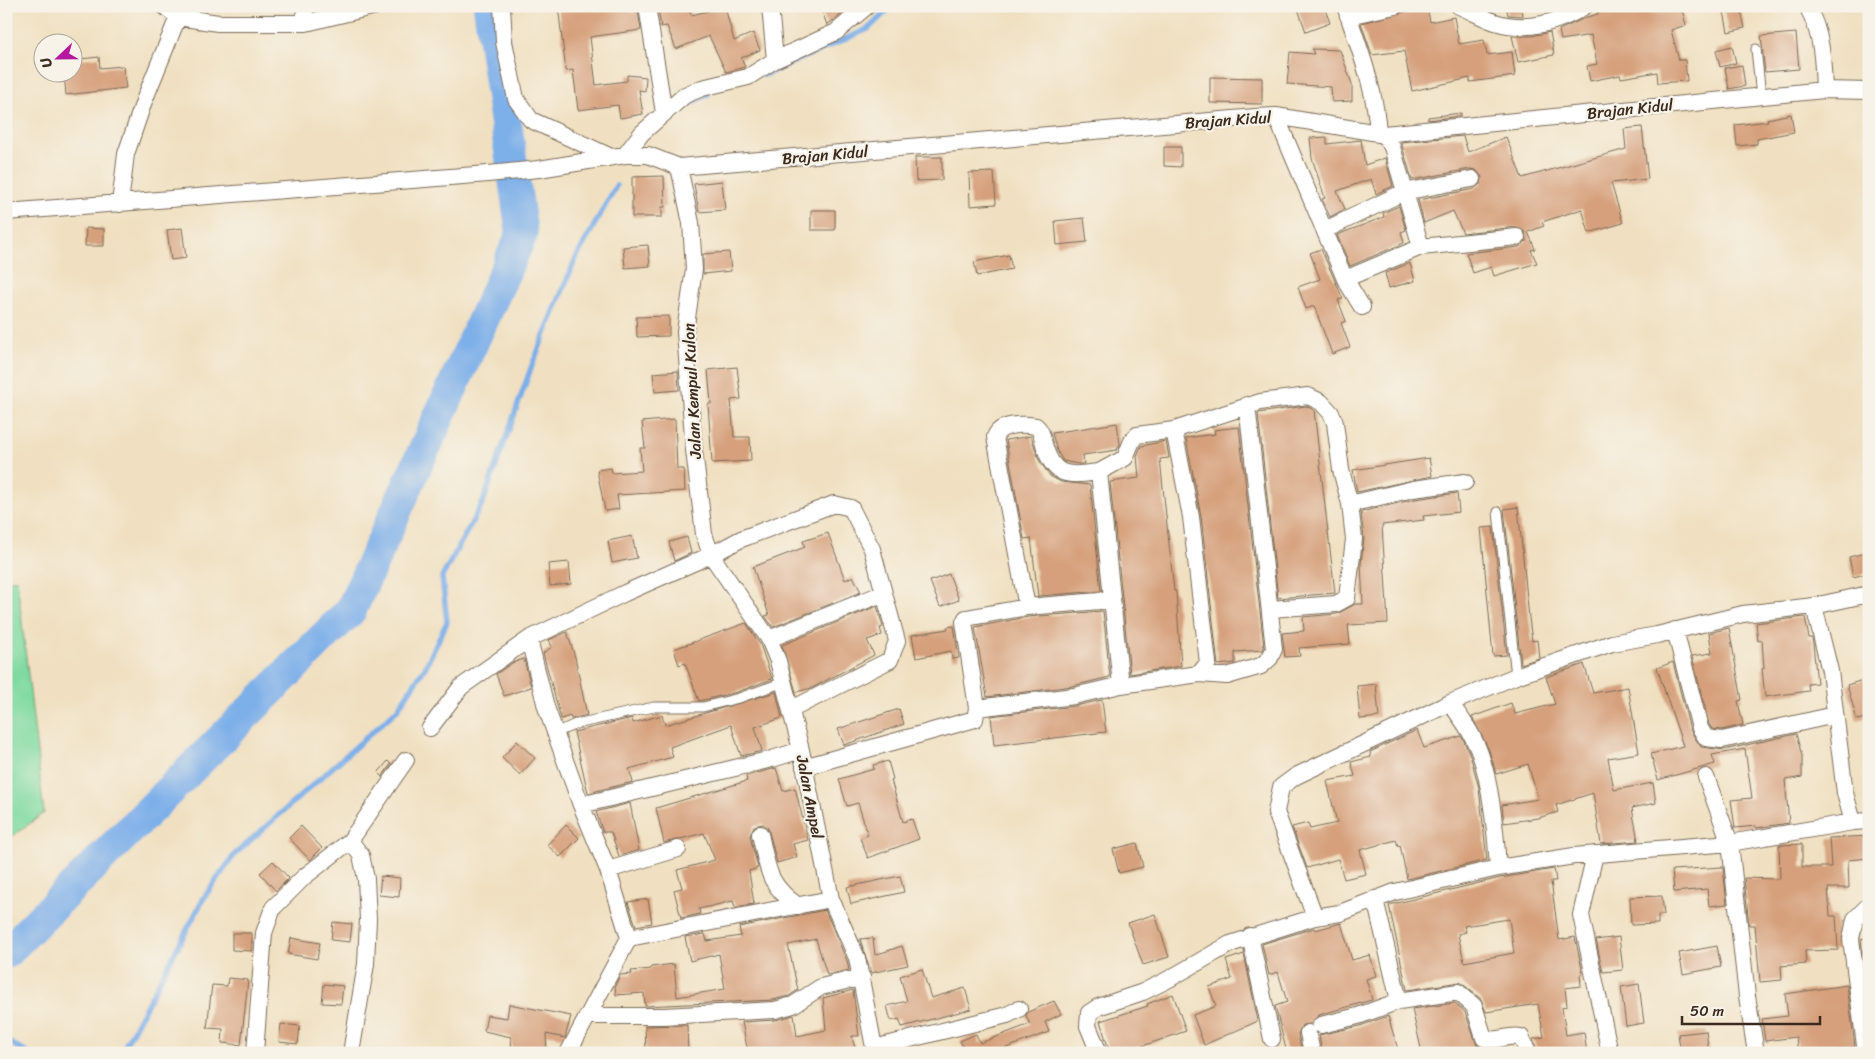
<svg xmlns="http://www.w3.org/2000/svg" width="1875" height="1059" font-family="Sriracha,sans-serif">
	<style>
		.green { fill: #80daa0; stroke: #5e825f }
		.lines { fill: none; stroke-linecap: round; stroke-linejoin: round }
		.stream { stroke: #7dafe9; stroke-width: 5.5 }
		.river { stroke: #7dafe9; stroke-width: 32 }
		.building { fill: #d6a07c; fill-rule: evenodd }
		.service-casing { stroke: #7a6a57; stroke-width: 11 }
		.minor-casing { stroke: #7a6a57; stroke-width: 18 }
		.service { stroke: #fff; stroke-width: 9 }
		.minor { stroke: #fff; stroke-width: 16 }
		.labels { text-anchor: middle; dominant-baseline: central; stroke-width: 4.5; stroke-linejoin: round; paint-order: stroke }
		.street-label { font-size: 16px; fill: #3b2a1e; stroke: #f7f3e8 }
	</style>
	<rect width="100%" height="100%" fill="#f7f3e8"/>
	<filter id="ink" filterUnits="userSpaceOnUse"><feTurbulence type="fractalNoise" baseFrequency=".02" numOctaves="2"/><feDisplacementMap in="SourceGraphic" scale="10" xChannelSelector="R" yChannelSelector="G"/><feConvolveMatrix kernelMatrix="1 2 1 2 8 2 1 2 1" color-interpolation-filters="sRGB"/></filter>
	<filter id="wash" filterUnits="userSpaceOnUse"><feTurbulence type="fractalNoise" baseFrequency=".0096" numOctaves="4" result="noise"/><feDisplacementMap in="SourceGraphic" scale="20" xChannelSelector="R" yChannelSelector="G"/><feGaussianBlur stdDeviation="1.12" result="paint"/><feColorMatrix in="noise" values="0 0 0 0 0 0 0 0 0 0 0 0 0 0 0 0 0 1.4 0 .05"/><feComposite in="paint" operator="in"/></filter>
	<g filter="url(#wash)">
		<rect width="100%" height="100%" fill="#f0e0c1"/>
		<path class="green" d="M17,579L44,813L6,841V581Z"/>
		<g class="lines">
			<path class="stream" d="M764,75L868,29L892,6
				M681,108L708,94
				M6,1040L27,1053
				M121,1053L205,896L235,854L397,710L426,666L447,622L442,577L483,502L531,368L575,260L616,186"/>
			<path class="river" d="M6,953L351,610L522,234L489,6"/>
		</g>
		<g id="blocks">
			<path class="building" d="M558,6H630L631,12L638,11L641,30L590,37L596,85L627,81V75L646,77L645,91L639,90L643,114L620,118L618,105L578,110L573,70L566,71Z
				M667,6H688L691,15L725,7L734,41L753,33L760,50L741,58L745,67L726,72L709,36L676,49L667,26L661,27L658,9Z
				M820,6H838L842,14L827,25Z
				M1297,6H1324L1330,23L1306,32Z
				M1427,6L1430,22L1454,17L1459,44L1484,40L1487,55L1512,52L1515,76L1470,82V78L1412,91L1404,51L1372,55L1361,23Z
				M1506,6H1522L1523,16L1508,15Z
				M1596,6H1681L1686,25L1671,30L1679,60H1685L1687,81L1658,83L1657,72L1621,78L1620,75L1590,81L1587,66L1597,64L1591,35L1561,40L1559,30L1587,17L1598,14Z
				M1723,6H1740L1745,28L1728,32Z
				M1550,32L1554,55L1518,62L1512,36H1532Z
				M1796,33L1799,69L1765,72L1761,36Z
				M1732,46L1736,63L1720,67L1716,50Z
				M1312,49L1340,50L1352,84V101L1332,102L1331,87L1287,84L1290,52L1314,54Z
				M99,57L100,68L123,66L126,88L66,95L64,72H72V60Z
				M1742,65L1745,86L1729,89L1725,68Z
				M1210,77L1262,78V104L1210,103Z
				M1461,113V116L1428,120V117Z
				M1791,114L1794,132L1757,139V144L1737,146L1735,125L1768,121L1767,119Z
				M1642,127L1648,179L1611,183L1623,223L1589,233L1582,209L1542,222L1544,226L1528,232L1535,249L1531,250L1537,263L1494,276L1491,267L1473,273L1466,253L1519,247L1526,241L1525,232L1516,227L1463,233L1453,211L1424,223L1418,200L1474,189L1481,183L1482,177L1476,170L1470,169L1412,180L1401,142L1463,136L1468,152L1506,137L1522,178L1626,149L1624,129Z
				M1327,137V144L1361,140L1365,165L1385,158L1393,186L1376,194L1371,179L1337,191L1345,209L1330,217L1322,199L1325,198L1312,158L1310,138Z
				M1164,147H1181V167L1164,166Z
				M915,157H942V180L916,181Z
				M994,172L996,204L970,206L969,173Z
				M664,176L665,207H662V217H632V177Z
				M722,181L725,210L699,212L694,184Z
				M1399,206L1406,230L1401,232L1404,243L1350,266L1337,235L1384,217L1383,213Z
				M811,210H835V230H811Z
				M1084,218L1087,242L1057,245L1055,221Z
				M86,228L104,229V246H85Z
				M182,228L186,258L171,260L167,230Z
				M648,245L650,266L625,268L623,247Z
				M1321,249L1343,299L1338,300L1346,321L1341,323L1350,347L1332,354L1314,306L1306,309L1298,287L1320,279L1310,253Z
				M729,252L731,271L703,274V254Z
				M1009,255L1012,269L977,276L974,262Z
				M1410,263L1415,281L1389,288L1385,273Z
				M669,316V336L637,337L636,317Z
				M737,367L741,399L731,400L734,437H750L751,461L712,463L708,404H711L708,370Z
				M678,371L679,390L655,392L653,373Z
				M1306,406L1314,410L1335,593L1278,598L1258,413Z
				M675,419L677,469H684L685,491L617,495L619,509L605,511L597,470L611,468L612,473L642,471L640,448H645L642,422Z
				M1117,423L1120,444L1117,450L1083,455L1084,464H1078L1063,461L1057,451L1052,433Z
				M1239,427L1264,647L1263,650L1235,652V663L1218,665L1201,516L1186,438L1215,434L1214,430Z
				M1031,436L1039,460L1050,476L1061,482L1090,485L1101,591L1038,596L1031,538L1024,539L1006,440Z
				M1166,441L1169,458L1160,459L1174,591H1176L1181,666L1130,674L1110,482L1139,478L1137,456L1141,446Z
				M1429,458L1432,476L1357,492L1353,470Z
				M1457,493L1459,512L1423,516L1424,520L1382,525L1388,623L1348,625L1350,644L1299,648L1300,656L1285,657L1282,633L1304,631L1303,617L1337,614L1355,604H1363L1361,564L1364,538L1361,512L1415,499Z
				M1518,507L1529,618L1532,641L1537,640L1539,658L1521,664L1504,509Z
				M1493,527L1507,655L1493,656L1481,528Z
				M828,533L845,580L853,576L861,592L773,627L765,616L769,615L753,567L805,547L803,541Z
				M632,536L637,558L612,563L608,541Z
				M687,537L691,553L674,561L669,542Z
				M1869,552V573L1853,577L1849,557Z
				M569,562L571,584L550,586L548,564Z
				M949,574L959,600L940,607L930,581Z
				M877,606L883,627L880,628L882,635L867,640L874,655L812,688L796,692L782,645Z
				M1103,611L1110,677L1072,686L987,697L975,627L1028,617Z
				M1805,617L1809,638H1812L1813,644L1817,683L1808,684L1809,691L1765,697L1762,669L1764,668L1762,640L1758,641L1756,623Z
				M746,623L760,644L772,679L737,692L699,701L685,663L679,665L674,649Z
				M954,626L959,658L952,659L951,651L916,658L912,635L948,629L947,627Z
				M1729,628L1742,700L1738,701L1743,725L1722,730L1712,729L1709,724L1692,656L1712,653L1709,633Z
				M567,632L575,657L587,715L571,719L570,716L561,719L543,653L552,647L549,640Z
				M524,659L531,687L504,696L496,674L512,663Z
				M1673,662L1690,730L1701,747L1724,750L1796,734L1802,756V777L1785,780L1789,823L1756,828V826L1735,828L1731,800L1752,798L1745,749L1712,755L1715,764L1658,780L1651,754L1683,746L1657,668Z
				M1584,664L1593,693L1628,687L1639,753L1608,758L1614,790L1653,783L1656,803L1632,808L1638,841L1601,844L1593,793L1556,805L1558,812L1538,818L1504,823L1502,805L1538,799L1528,764L1496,774L1489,750L1472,717L1511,703L1515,714L1555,704L1546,677Z
				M1869,678V717L1857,720L1847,685Z
				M1376,684L1379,717L1360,719L1357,686Z
				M776,692L782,718L755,727L762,751L741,756L731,725L670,747L673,757L629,769L633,782L588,793L574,732L632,718L633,723L662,715L665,725Z
				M1102,700L1106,732L994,745L991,716L1075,706Z
				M899,709L904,724L844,745L838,729Z
				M1417,730L1424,748L1461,736L1464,741L1471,758L1479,788L1487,860L1407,879L1400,845L1398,846L1396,840L1360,850L1366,874L1344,879L1338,859L1307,868L1292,827L1308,823L1310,829L1337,823L1327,781L1355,776L1351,762L1371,757L1370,752Z
				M517,741L535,758L520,775L502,758Z
				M388,761L391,764L382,777L378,773Z
				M888,761L893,779L891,780L903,822L912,819L919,839L868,858L860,838L868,835L858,803L847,806L839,779L874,769L873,765Z
				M776,768L783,791L795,788L808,840L793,844L797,857L777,863L768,828L763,824L754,826L750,836L758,868L749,871L754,904L735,907L733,901L699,909L700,914L681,918L674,890L682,888L677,870L715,860L704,833L664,843L656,808L747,781L746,776Z
				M630,803L639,850L619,856L611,832H603L596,812Z
				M566,825L579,838L560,857L547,845Z
				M301,826L322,848L310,860L289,838Z
				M1869,836V858L1848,860L1849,888H1828L1830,916H1836L1838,950L1805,951L1806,964L1781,966L1782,980L1760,982L1755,925H1749L1744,878L1780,879L1779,845L1802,844V867H1831L1829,838Z
				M1137,843L1143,867L1119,873L1113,849Z
				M273,861L289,878L276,891L260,873Z
				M1723,867L1727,904L1709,906L1707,889L1674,892L1672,870Z
				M1554,869L1556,881H1551L1559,940L1575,937L1583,974L1580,975L1581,986L1565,988L1567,1006L1562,1007L1566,1035L1584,1032L1587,1053H1538L1533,1039L1544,1037L1538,1004L1486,1012L1481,999L1460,982L1407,990L1389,905L1500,878ZM1509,919L1514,953L1464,962L1458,934L1466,932L1464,926Z
				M381,876L400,878L399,897L379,895Z
				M900,876L904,892L851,904L847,887Z
				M1662,896L1664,915H1658V924L1631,925L1630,897Z
				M648,899L652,923L636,926L628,902Z
				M825,910L847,961L849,970L827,975L816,939L788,945L798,990L789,996L773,1000L645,1006L644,993L616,995L615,986L620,975L632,974L631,971L651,969V967L674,964L677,997L725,989L719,954L690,961L685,937L705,934L707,941L741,936L739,927Z
				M1155,914L1169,957L1143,965L1128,923Z
				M333,922L352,924L350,942L331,940Z
				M1341,923L1352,960L1370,955L1376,976L1366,979L1372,1000L1319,1015L1311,1024L1302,1025L1298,1034L1302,1053H1287L1275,1006L1287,1002L1278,972L1269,975L1262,944L1314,928L1315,930Z
				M232,933H252V951L232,950Z
				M1619,937L1623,970L1603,972L1596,940Z
				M1869,937V980H1866L1861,939Z
				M291,938L320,943L317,959L288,954Z
				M873,938L875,955L902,946L908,965L871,973L860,939Z
				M1717,946L1721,967L1683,974L1679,953Z
				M1244,954L1258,1021L1204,1045L1193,1015L1216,1006L1209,987L1232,979L1226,960Z
				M922,969L931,998L965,988L971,1009L902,1027L899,1019L891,1021L887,1006L907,1001L900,976Z
				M228,978L248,980L241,1045L222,1043L223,1029L207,1028L212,985L227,986Z
				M324,984L343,986L341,1004L322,1003Z
				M1639,984L1644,1023L1626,1026L1621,987Z
				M1847,985L1855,1047L1821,1053H1798L1796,1037L1765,1041L1762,1019L1788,1016L1785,994Z
				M853,990L859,1036H852L856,1053H748L742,1022L776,1020L794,1015L797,1036L826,1030L823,998Z
				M1173,994L1186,1031L1131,1050L1132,1053H1110L1100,1021L1148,1006L1147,1004Z
				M1054,1001L1061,1014L1045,1022L1049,1032L993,1053H958L964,1049L960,1041L976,1034L980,1043L1030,1024L1026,1016L1028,1012Z
				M1455,1003L1465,1012L1477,1045L1487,1049L1488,1053H1422L1412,1009Z
				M509,1004L571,1016L565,1038L546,1034L547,1053H512L511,1037L484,1031L487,1015L507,1018Z
				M1388,1016L1399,1053H1322L1319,1035L1360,1026Z
				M281,1024L300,1026L298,1044L279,1042Z
				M687,1025L688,1053H646L645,1026Z
				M1706,1031L1709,1053H1681L1678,1034Z"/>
		</g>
	</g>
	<g filter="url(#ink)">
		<use href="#blocks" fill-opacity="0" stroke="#7a6a57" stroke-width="1"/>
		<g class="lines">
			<defs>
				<path id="service" d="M1756,49L1761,96
					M1498,512L1516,676
					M555,733L576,724L654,707H703L739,698L784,682"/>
				<path id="minor" d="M164,6L178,17L218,23H306L376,6
					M304,6L306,23
					M502,6L504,42L516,99L531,120L611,157
					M647,6L664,113
					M1345,6C1359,48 1376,90 1378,134
					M1459,6C1471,11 1483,18 1495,22C1526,32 1559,23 1585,6
					M1807,6C1822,33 1823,60 1824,90
					M1348,16L1395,6
					M775,60L836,32L867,6
					M1276,116L1345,279L1362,307
					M1384,134L1392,147L1421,247
					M625,155L642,133L685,95L702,88L748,77L775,60L770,6
					M679,167L691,223L694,269L685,332L694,450L704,534L711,555L769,639L778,661L801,750L831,899L857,958L875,1053
					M120,204L126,154L144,101L178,17L186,6
					M6,212L488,174L539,169L625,155H648L679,167L1256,117L1276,116L1384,134L1824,90L1869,91
					M1325,230L1404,192L1472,179
					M1345,279L1421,247L1517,237
					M1099,472C1068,476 1053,478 1044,444C1042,437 1042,431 1036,426C1023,424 1000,423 995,437L1027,607L1112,600
					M1350,504L1413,489L1465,482
					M1869,594L1814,606L1743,614L1657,635L1612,643L1516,676L1450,703L1296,776L1281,787L1276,812L1315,917L1340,913L1395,892L1498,868L1574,856L1730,843L1853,822L1869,821
					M1814,606L1830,671L1845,793L1853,822
					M1675,630L1700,728L1706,738L1722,740L1835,715
					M769,639L884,593
					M1199,674L1208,663L1191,517L1174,430L1260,402L1308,396L1321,402L1331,413L1335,423L1341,470L1350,504L1354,539L1347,598L1336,604L1271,609
					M1121,685L1099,472L1125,458L1132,441L1137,435L1174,430
					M1450,703C1459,715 1469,728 1475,742C1490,771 1496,834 1498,868
					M977,708L1074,696L1121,685L1199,674L1227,676L1261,666L1270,658L1274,649L1247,405
					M430,728L461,687L529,639
					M804,767L975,719L977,708L964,622L966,618L1027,607
					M1706,777L1730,843L1747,996L1756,1053
					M581,805L772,759L801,750
					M760,834C768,869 767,884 798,906
					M1595,854L1581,915L1610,1053
					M608,870L678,849
					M1375,899L1399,1001L1458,992L1474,1006L1484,1038C1496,1043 1508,1034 1521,1037L1528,1053
					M1250,936L1272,1039
					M629,938L831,899
					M587,1016H664L775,1010L793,1005L821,987L862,977
					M1321,1025L1358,1016L1399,1001
					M1308,1033L1312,1053
					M874,1048L1007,1015L1019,1009
					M255,1053L264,933L273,908L304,877L350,841
					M351,1053L366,964L368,919L366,879L361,855L350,841L406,760
					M568,1053L629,938L608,870L581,805L546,707L529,639L625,593L711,555L741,539L834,504L851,508L872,549L897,641L890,660L792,709
					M1099,1053L1088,1026L1089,1013L1098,1007L1143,992L1169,979L1230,944L1315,917
					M1866,1053L1851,939L1855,919L1869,905"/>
			</defs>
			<use href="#service" class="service-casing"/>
			<use href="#minor" class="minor-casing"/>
			<use href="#service" class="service"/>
			<use href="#minor" class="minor"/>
		</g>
	</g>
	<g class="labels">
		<g class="street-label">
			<text transform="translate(1630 109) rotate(-6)">Brajan Kidul</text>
			<text transform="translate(1228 120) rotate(-4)">Brajan Kidul</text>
			<text transform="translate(825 155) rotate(-5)">Brajan Kidul</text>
			<text transform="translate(692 391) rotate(-93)">Jalan Kempul Kulon</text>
			<text transform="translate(810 797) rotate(79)">Jalan Ampel</text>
		</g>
	</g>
	<rect width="1875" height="1059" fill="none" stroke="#f7f3e8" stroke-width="25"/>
	<g transform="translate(58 58) rotate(248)"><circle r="24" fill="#f7f3e8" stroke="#aca397"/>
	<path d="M0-4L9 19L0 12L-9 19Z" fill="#b5179e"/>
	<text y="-8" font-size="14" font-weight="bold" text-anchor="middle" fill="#3b2a1e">U</text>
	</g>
	<path d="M1682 1016v8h138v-8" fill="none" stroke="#3b2a1e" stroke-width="2.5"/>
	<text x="1690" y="1016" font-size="15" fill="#3b2a1e" stroke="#f7f3e8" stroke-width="4" paint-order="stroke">50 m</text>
</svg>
